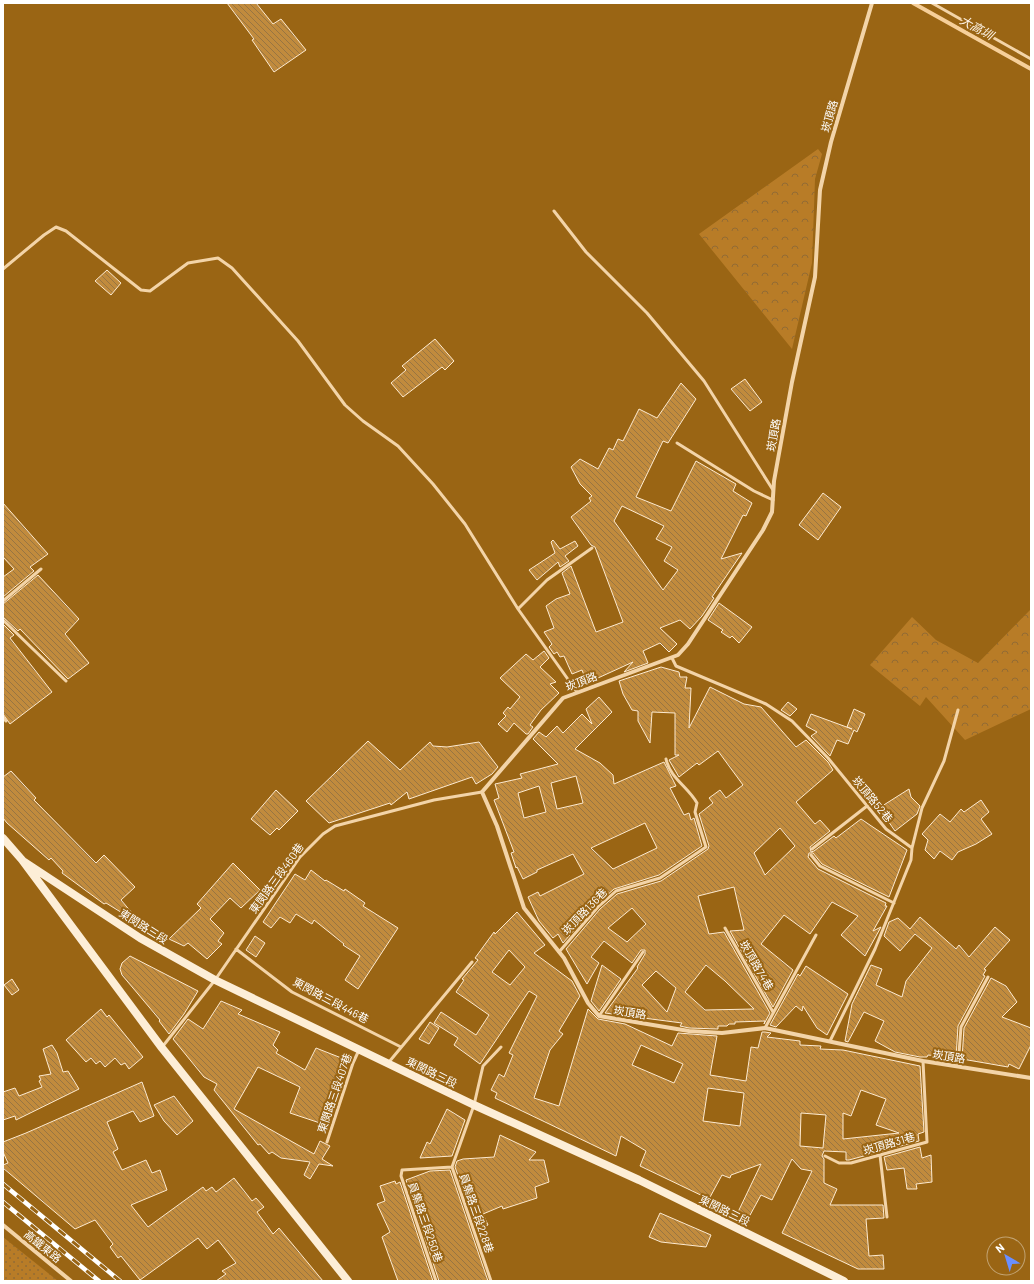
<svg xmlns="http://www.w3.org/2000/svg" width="1034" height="1284" font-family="Barlow,'Noto Sans TC',sans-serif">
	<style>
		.grass { fill: url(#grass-dots) }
		.forest { fill: url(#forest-crowns) }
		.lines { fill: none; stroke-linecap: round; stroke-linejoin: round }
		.stream { stroke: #f6cf9a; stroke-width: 4 }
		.building { fill: url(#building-back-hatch); stroke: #fdead0; fill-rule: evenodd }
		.lane { stroke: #f3d4a8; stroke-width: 3 }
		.street { stroke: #f3d4a8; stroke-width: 4 }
		.secondary { stroke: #fdeed7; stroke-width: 8 }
		.rail-casing { stroke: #fff; stroke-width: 4.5 }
		.rail { stroke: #9a6514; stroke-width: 3; stroke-dasharray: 9; stroke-linecap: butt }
		.labels { text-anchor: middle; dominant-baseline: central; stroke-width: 4; stroke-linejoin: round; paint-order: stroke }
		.street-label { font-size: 11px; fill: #fff; stroke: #9a6514 }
		.water-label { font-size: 12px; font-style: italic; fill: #fdf3e5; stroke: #9a6514 }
	</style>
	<defs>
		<pattern id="grass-dots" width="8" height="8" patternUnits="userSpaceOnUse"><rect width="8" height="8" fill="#b87c27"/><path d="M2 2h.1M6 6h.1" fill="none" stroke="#926b34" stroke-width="1.8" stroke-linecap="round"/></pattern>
		<pattern id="forest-crowns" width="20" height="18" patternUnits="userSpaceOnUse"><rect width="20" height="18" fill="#b87c27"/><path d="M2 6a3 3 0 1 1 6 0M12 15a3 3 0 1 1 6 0" fill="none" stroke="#926b34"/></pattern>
		<pattern id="building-back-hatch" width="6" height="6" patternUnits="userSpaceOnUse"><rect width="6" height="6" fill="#c18b3d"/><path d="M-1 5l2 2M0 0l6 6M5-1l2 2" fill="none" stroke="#987542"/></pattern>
	</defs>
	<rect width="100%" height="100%" fill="#9a6514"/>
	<path class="grass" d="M3,1237L58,1281H3Z"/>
	<path class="forest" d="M818,149L822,154L815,179L812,263L792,349L699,234Z
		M1031,609V709L965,740L926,697L920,706L870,665L912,617L936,640L978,663Z"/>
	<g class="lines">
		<path class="stream" d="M913,3L1031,69"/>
	</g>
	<path class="building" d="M227,3H256L273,24L281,19L306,50L274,72L252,40L254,39Z
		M107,270L121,283L111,295L95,281Z
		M435,339L454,361L445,370L442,367L403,397L391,383L406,370L402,366Z
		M745,379L762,402L750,411L731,389Z
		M681,383L696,399L668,443L663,441L636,497L671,511L696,461L736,484L733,491L752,503L746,516L743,515L721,559L742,553L712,597L714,598L702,616L690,629L680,620L660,628L677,644L669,652L660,643L643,651L648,663L624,672L633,662L587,683L582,670L572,674L564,656L560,657L557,652L554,654L549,647L552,644L544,632L554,628L546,606L556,599L570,594L562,573L571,566L596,632L623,622L595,547L591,545L571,517L591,501L589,498L592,496L580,484L571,467L580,459L598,469L609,448L613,450L618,439L623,441L639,409L657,418ZM622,506L664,526L656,539L672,547L664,561L678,570L663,590L614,521Z
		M823,493L841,507L818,540L799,525Z
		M3,503L48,554L30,567L34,571L3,597V577L14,569L3,557Z
		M553,540L560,549L575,541L578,546L565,556L569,561L560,567L558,562L537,580L529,570L555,553L551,542Z
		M38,575L79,619L65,634L89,663L68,679L20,629L18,631L3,617V604Z
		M719,603L752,627L739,643L732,636L730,638L721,632L723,630L708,620Z
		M3,624L14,635L10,638L52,692L10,724L3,714Z
		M544,651L549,658L540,667L556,682L550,684L559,693L541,710L530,725L533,727L528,734H526L514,723L507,732L498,724L506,716L503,713L508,707L510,709L520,697L500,678L526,654L533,660Z
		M661,667L679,672L680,677H687L685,688H691L689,728L710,687L744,704L761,707L796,747L806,740L828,762L833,770L796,802L815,824L820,820L830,831L810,847L811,852L814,851L834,836L836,838L861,819L907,850L889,897L822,864L813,853H809L808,857L818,869L886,903L885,906H887L873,931L881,927L865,956L841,935L858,916L832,902L810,934L784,915L761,944L793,970L773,1007L730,931L744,930L734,887L698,896L709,934L724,932L770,1013L764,1024L765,1021L735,1022V1024H729L727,1026H718V1029L689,1028L680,1026L682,1023L605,1013L638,968L637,967L645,954V950H641L632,963L604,941L591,957L599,963L587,984L566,949L600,909L617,894L661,881L708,849L709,846L699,814L713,803L709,798L720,790L726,798L743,785L718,751L699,765L697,763L679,777L669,760L679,755H675V713L652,712L650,743L638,721V711L632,710L623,694L619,681ZM780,828L795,846L765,875L754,853ZM632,908L646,924L627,942L608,928ZM706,965L725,981L754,1009L705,1010L685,992ZM656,971L676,988L667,1012L642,985Z
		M599,697L612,712L575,749L600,763L613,775L614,784L664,762L676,786L670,788L684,815L689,813L691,820L694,818L702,846L659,875L614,889L596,905L563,943L558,934L553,938L539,921L528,897L538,892L540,896L584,874L573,854L537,870V872L523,879L517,867L516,868L511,853L514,852L494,800L499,798L495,784L522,778L520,774L558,764L533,739L539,732L546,737L557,726L563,733L582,714L592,724L586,709ZM576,776L583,803L557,809L551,783ZM539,786L546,812L524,818L518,793ZM645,823L657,848L613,869L591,848Z
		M788,702L797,709L790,716L781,710Z
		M854,709L865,714L857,732L854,730L848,744L837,740L830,756L811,736L817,732L806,726L811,714L852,729L847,727Z
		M368,741L400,770L430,742L433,746L447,747L479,742L498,767L492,774L476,784L472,777L409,799L407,792L391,805L390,803L329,823L306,801Z
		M11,771L36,798L34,800L96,863L104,855L135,887L121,900L138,920L137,922L106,903L104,904L62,873L63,871L51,858L49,860L7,823L3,818V777Z
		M909,789L911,797L920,806L917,814L895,831L879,808Z
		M276,790L298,811L279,830L277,828L270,835L251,819Z
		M981,800L989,812L981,819L992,834L976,844L958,852L952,860L940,851L934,859L925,850L928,840L922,834L940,814L950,822L961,809L964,812Z
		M233,863L260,890L241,908L230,898L210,919L224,933L218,941L222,944L207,959L188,943L184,946L169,939L201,908L197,904Z
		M311,870L325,881L326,880L344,891L345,889L365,903L363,906L398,928L358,989L345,980L360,956L343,945L344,944L314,920L312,924L296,914L290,923L280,917L271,928L263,922L295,874L305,880Z
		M517,912L545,945L534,953L572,981L580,996L559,1031L563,1034L550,1050L534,1098L559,1106L588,1009L598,1019L625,1024L672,1046L678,1033L717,1036L710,1075L746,1081L751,1047L758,1048L762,1032H765L771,1033L767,1037L800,1041V1045L821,1046L820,1049L843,1050L920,1066L924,1132L918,1134L919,1141L849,1160H846V1152L824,1151L822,1156L824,1159V1183L837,1189L830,1205H883L884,1218L866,1219L869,1256L883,1255L884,1269H858L782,1233L812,1171L801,1169L792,1159L772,1200L761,1195L749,1217L738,1212L761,1164L731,1175L730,1178L722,1175L709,1199L640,1166L646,1151L621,1136L616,1156L495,1098L497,1093L491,1090L499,1074L504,1077L513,1055L509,1053L537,996L529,991L480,1064L454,1045L458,1038L434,1023L441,1012L476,1035L489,1015L456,992L464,980L462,979L478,960L475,958L494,932L495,934ZM509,950L525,967L510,985L492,972ZM641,1045L683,1064L674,1083L632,1065ZM708,1088L744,1093L740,1126L703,1121ZM861,1090L886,1099L876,1125L899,1133L843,1139V1113L851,1116ZM801,1113L826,1115L823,1148L800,1146Z
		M920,917L956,949L959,945L969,957L995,927L1010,940L984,969L986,970L983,975L985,976L958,1026L956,1058L928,1055L927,1057H920L895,1052L875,1041L884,1021L864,1012L848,1042L845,1041L852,1004L871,965L882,969L876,985L902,997L906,981L932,948L915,934L900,951L884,936L889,922L898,918L910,929Z
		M255,936L265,943L256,957L246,950Z
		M130,956L198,991L184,1014L169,1034L159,1021L160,1020L122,975L120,969L122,963Z
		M602,965L621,979L599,1011L591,1001Z
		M806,966L848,994L827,1035L817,1028L803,1006L802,1011L796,1006L776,1027L770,1025L798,974L800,976Z
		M991,978L1006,986L1017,1002L1002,1017L1031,1028V1045L1019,1069L1009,1064L1008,1067L962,1059L964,1028Z
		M12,979L19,990L12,995L4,985Z
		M221,1001L242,1010L238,1014L280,1032L273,1045L278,1050L276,1053L305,1070L316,1048L349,1061L320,1123L290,1113L300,1087L258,1067L234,1109L314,1154L320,1141L330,1146L322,1159L333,1166L319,1164L310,1179L304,1175L310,1162L281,1158L272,1152L269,1154L260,1144L258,1145L214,1090L217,1084L204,1077L173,1039L188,1019L203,1029Z
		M101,1009L107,1017L109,1015L143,1057L129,1069L125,1063L121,1065L115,1058L105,1067L100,1061L96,1064L91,1058L86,1062L66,1040Z
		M430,1022L439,1028L429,1044L419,1039Z
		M52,1045L57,1053L63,1072L68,1071L79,1089L16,1120L15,1116L3,1120V1092L15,1088L19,1096L42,1087L39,1081L41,1080L39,1076L51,1074L43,1049Z
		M142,1082L154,1116L140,1122L133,1111L107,1122L118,1149L113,1152L122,1170L146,1160L152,1173L160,1170L167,1190L131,1205L148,1227L203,1187L206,1191L212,1187L216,1192L234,1178L252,1201L256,1198L264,1207L257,1212L273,1234L279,1228L323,1281H216L226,1274L222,1271L236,1263L218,1240L207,1249L198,1238L140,1280L121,1256L118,1258L110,1247L113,1244L95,1220L75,1229L3,1168V1165L8,1163L3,1152V1142L26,1133Z
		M174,1096L193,1121L177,1135L164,1121L154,1105Z
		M447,1109L465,1120L452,1156L420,1158L427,1142L430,1144Z
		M500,1135L536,1152L529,1160H544L549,1182L535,1187L537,1198L503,1209L502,1206L483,1214L488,1225L477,1229L455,1167L457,1161L463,1159L494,1157Z
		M920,1147L922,1158L931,1155L932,1182L916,1184L917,1189H907L904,1168L887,1170L884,1157Z
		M450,1170L488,1281H439L406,1180L430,1171Z
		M395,1181L396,1184L400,1182L433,1281H398L382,1237L390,1232L377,1204L385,1201L380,1186Z
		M660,1213L711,1235L706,1247L661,1242L649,1237Z"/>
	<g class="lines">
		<path class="lane" d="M932,3L1031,59
			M554,211L586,252L647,313L704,381L773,490
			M3,269L44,235L56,227L66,231L141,290L150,291L188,263L218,258L232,268L298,341L345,405L363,421L398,446L433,484L465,524L518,609L577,692
			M677,443L754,491L773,500
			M3,601L41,569
			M518,609L547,580L592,548
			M3,620L66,681
			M672,658L676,666L766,704L792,721L828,758L886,829L912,848L911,860L875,949L830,1041
			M3,717L6,721
			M912,848L922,808L944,761L958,710
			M812,849L867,806
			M811,855L820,866L894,903
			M725,928L773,1012
			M236,949L292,992L401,1047
			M559,952L598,907L616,891L660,878L706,847L695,812L697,803C688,787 670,778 666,759
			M599,1016L643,952
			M765,1028L816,935
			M163,1046L215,980L300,857L323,834L335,826L434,800L482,792
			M389,1062L472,962
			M958,1066L961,1027L988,977
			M327,1142L353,1063L359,1050
			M880,1155L887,1217
			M825,1156L839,1163H851L927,1142L923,1061
			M436,1281L401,1176L402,1170L452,1167
			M491,1281L452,1167L474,1105L483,1066L501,1047"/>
		<path class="street" d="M872,3L831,142L820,190L815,277L792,382L774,481L772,512L763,530L688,644L678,655L563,698L482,792L497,826L524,908L564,958L588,1003L599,1016L689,1031L722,1033L765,1028L923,1061L1031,1078
			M3,1225L71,1281"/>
		<path class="secondary" d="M3,838L23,861L162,1048L348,1281
			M23,861L140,938L215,980L474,1105L639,1180L844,1281"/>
		<defs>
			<path id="rail" d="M3,1184L120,1281
				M3,1202L99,1281"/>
		</defs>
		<use href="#rail" class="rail-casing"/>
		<use href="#rail" class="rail"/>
	</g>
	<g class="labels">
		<g class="street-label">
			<text transform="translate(829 116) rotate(-74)">崁頂路</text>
			<text transform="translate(773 435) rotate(-80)">崁頂路</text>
			<text transform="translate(581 681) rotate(-21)">崁頂路</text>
			<text transform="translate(873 799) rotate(50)">崁頂路52巷</text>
			<text transform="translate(276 878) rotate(-54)">東閔路三段460巷</text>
			<text transform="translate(584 911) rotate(-46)">崁頂路136巷</text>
			<text transform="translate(144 926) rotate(32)">東閔路三段</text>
			<text transform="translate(757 965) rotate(60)">崁頂路74巷</text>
			<text transform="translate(331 1000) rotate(28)">東閔路三段446巷</text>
			<text transform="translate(630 1012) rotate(9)">崁頂路</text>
			<text transform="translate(949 1056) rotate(9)">崁頂路</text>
			<text transform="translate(432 1072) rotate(26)">東閔路三段</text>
			<text transform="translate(334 1093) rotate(-71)">東閔路三段407巷</text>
			<text transform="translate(889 1143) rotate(-16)">崁頂路31巷</text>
			<text transform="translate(725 1210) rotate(26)">東閔路三段</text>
			<text transform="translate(477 1213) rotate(71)">員集路三段228巷</text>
			<text transform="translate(426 1222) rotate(71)">員集路三段250巷</text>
			<text transform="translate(43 1246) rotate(39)">高鐵東路</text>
		</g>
		<g class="water-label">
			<text transform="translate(977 27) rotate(29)">大高圳</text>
		</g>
	</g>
	<rect width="1034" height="1284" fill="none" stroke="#ffffff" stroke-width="8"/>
	<g transform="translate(1006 1256) rotate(322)"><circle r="19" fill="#9a6514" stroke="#c2a372"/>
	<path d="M0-3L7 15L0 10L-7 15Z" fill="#6a8fff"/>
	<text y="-6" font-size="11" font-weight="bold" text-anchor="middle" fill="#ffffff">N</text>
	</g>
</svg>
